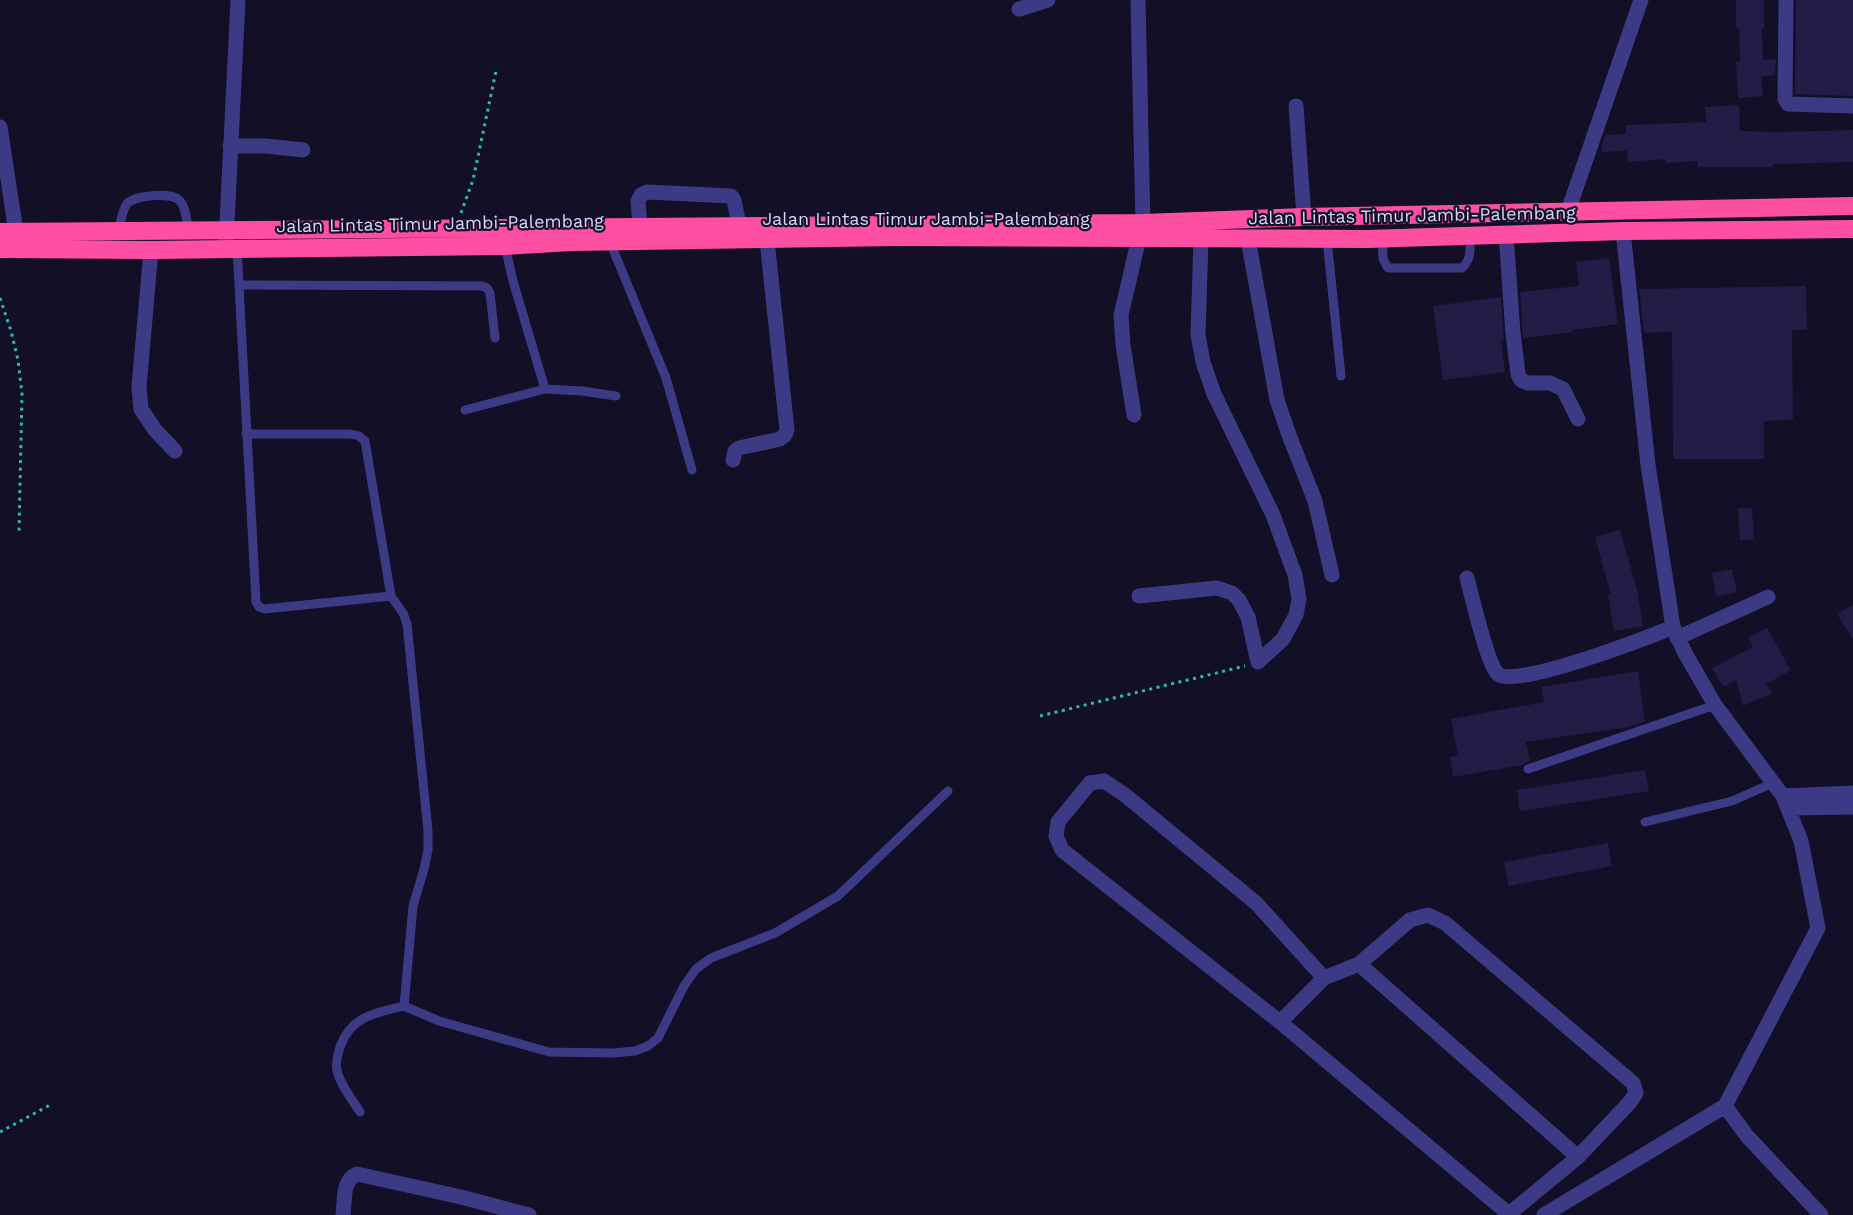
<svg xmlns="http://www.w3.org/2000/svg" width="1853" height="1215" font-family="'Work Sans',sans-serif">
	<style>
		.building { fill: #241b47 }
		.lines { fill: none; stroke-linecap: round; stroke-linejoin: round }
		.path { stroke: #2fb8b0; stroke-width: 3; stroke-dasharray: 3 4.5; stroke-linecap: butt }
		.lane { stroke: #3d3a85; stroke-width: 9 }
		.street { stroke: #3d3a85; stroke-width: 15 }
		.highway { stroke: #ff4fa3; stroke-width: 18 }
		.labels { text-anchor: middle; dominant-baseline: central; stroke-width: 4.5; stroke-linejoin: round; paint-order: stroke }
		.street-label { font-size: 18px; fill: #d9d4ff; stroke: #130f26 }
	</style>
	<rect width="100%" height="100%" fill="#130f26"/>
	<path class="building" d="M1736,0H1764V28H1762L1763,60L1776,59L1775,75L1761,77L1763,96L1738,98L1736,62L1740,61L1739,28H1736Z
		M1796,0H1853V96L1795,94Z
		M1739,105L1740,131L1777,132L1853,130V162L1773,164V167H1698V161L1666,163V159L1628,162L1627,151L1602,152V144L1605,135L1626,134V125L1706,122L1705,107Z
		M1609,258L1618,324L1573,330V332L1523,338L1520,292L1579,286L1576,262Z
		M1806,286L1807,330H1792L1793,420L1764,421V459H1673L1672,332L1644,333L1639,289Z
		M1501,297L1504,340H1501L1505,372L1443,380L1433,306Z
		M1738,508H1752L1754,540H1740Z
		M1620,530L1637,590L1643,626L1614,631L1608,595H1611L1595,537Z
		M1732,569L1737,592L1716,596L1712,573Z
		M1853,604V639L1837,614Z
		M1767,628L1791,670L1766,684L1772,693L1743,706L1736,680L1723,687L1712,668L1753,647L1748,638Z
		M1638,671L1645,722L1629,727L1526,742L1530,761L1522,765L1453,777L1450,757L1458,756L1451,719L1544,702L1541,687Z
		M1645,770L1649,791L1520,811L1517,790Z
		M1608,843L1612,866L1509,886L1504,862Z"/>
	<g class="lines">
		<path class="path" d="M461,213L473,180L496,71
			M0,298L11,331L18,360L22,394L19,532
			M1040,716L1245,666
			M0,1132L50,1105"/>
		<path class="lane" d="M118,232C120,224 122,213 126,205C132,195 171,192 179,200C186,206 187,222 188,231
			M1382,238L1383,259L1388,268H1462C1472,259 1470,248 1470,235
			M1327,239L1341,376
			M610,242L666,378L692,470
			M237,248L256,602L259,607L265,609L391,596L403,613L407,624L428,831V850L424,869L413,906L404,1006L439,1021L549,1052L613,1053L635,1051L648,1046L658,1038L684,986L696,969L711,958L775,933L838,896L948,791
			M239,285L482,286L487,288L490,293L495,338
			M545,389L582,391L616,396
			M465,410L545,389L513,281L505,246
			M246,434H351L359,436L365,441L391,596
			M1528,769L1715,705
			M1645,822L1732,801L1773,783
			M360,1112C352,1099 340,1085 337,1070C335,1062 338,1055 340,1047C351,1016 375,1013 404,1006"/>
		<path class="street" d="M1138,0L1143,223
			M1786,0L1785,99L1788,104L1853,106
			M1019,9L1048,0
			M1296,106L1304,217
			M0,127L16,232
			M230,146H266L303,150
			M1568,211L1641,0
			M640,226L638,201L641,195L647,192L731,196L734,200L739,225
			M1506,234L1513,333L1518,374L1521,380L1528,383H1550L1563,389L1578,419
			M1248,239L1277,400L1289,435L1315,501L1332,575
			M226,242L238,0
			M151,250L139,387L141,409L155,430L175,451
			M1134,415L1123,345L1121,315L1139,238
			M733,460L735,451L739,448L780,439L785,435L787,430L767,240
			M1467,578C1472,596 1487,664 1498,674C1515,689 1649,637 1673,627
			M1139,596L1217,588L1232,593L1239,600L1248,617L1258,662L1283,639L1296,615L1299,599L1295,575L1273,515L1214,394L1203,362L1198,335L1201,239
			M1677,638L1768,597
			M1783,796L1853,793
			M1789,808L1853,807
			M1359,964L1578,1157
			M1324,978L1256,903L1125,795L1104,781L1090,783L1058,822L1056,836L1062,850L1280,1022L1510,1215
			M1280,1022L1324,978L1359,964L1410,920L1428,915L1445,923L1633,1083L1636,1093L1630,1102L1578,1157L1509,1214
			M1725,1106L1747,1136L1821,1215
			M343,1215C345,1201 342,1180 357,1174L461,1197L529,1215
			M1544,1215L1725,1106L1818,928L1801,841L1783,796L1715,705L1685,653L1673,627L1648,465L1623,231"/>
		<path class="highway" d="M0,232L1143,223L1304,217L1853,206
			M0,249L151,250L505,246L571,242L898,237L1367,239L1623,231L1853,229"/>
	</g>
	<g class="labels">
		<g class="street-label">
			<text transform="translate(1412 215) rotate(-1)">Jalan Lintas Timur Jambi-Palembang</text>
			<text x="926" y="218">Jalan Lintas Timur Jambi-Palembang</text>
			<text transform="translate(440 223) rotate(-1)">Jalan Lintas Timur Jambi-Palembang</text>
		</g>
	</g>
</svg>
